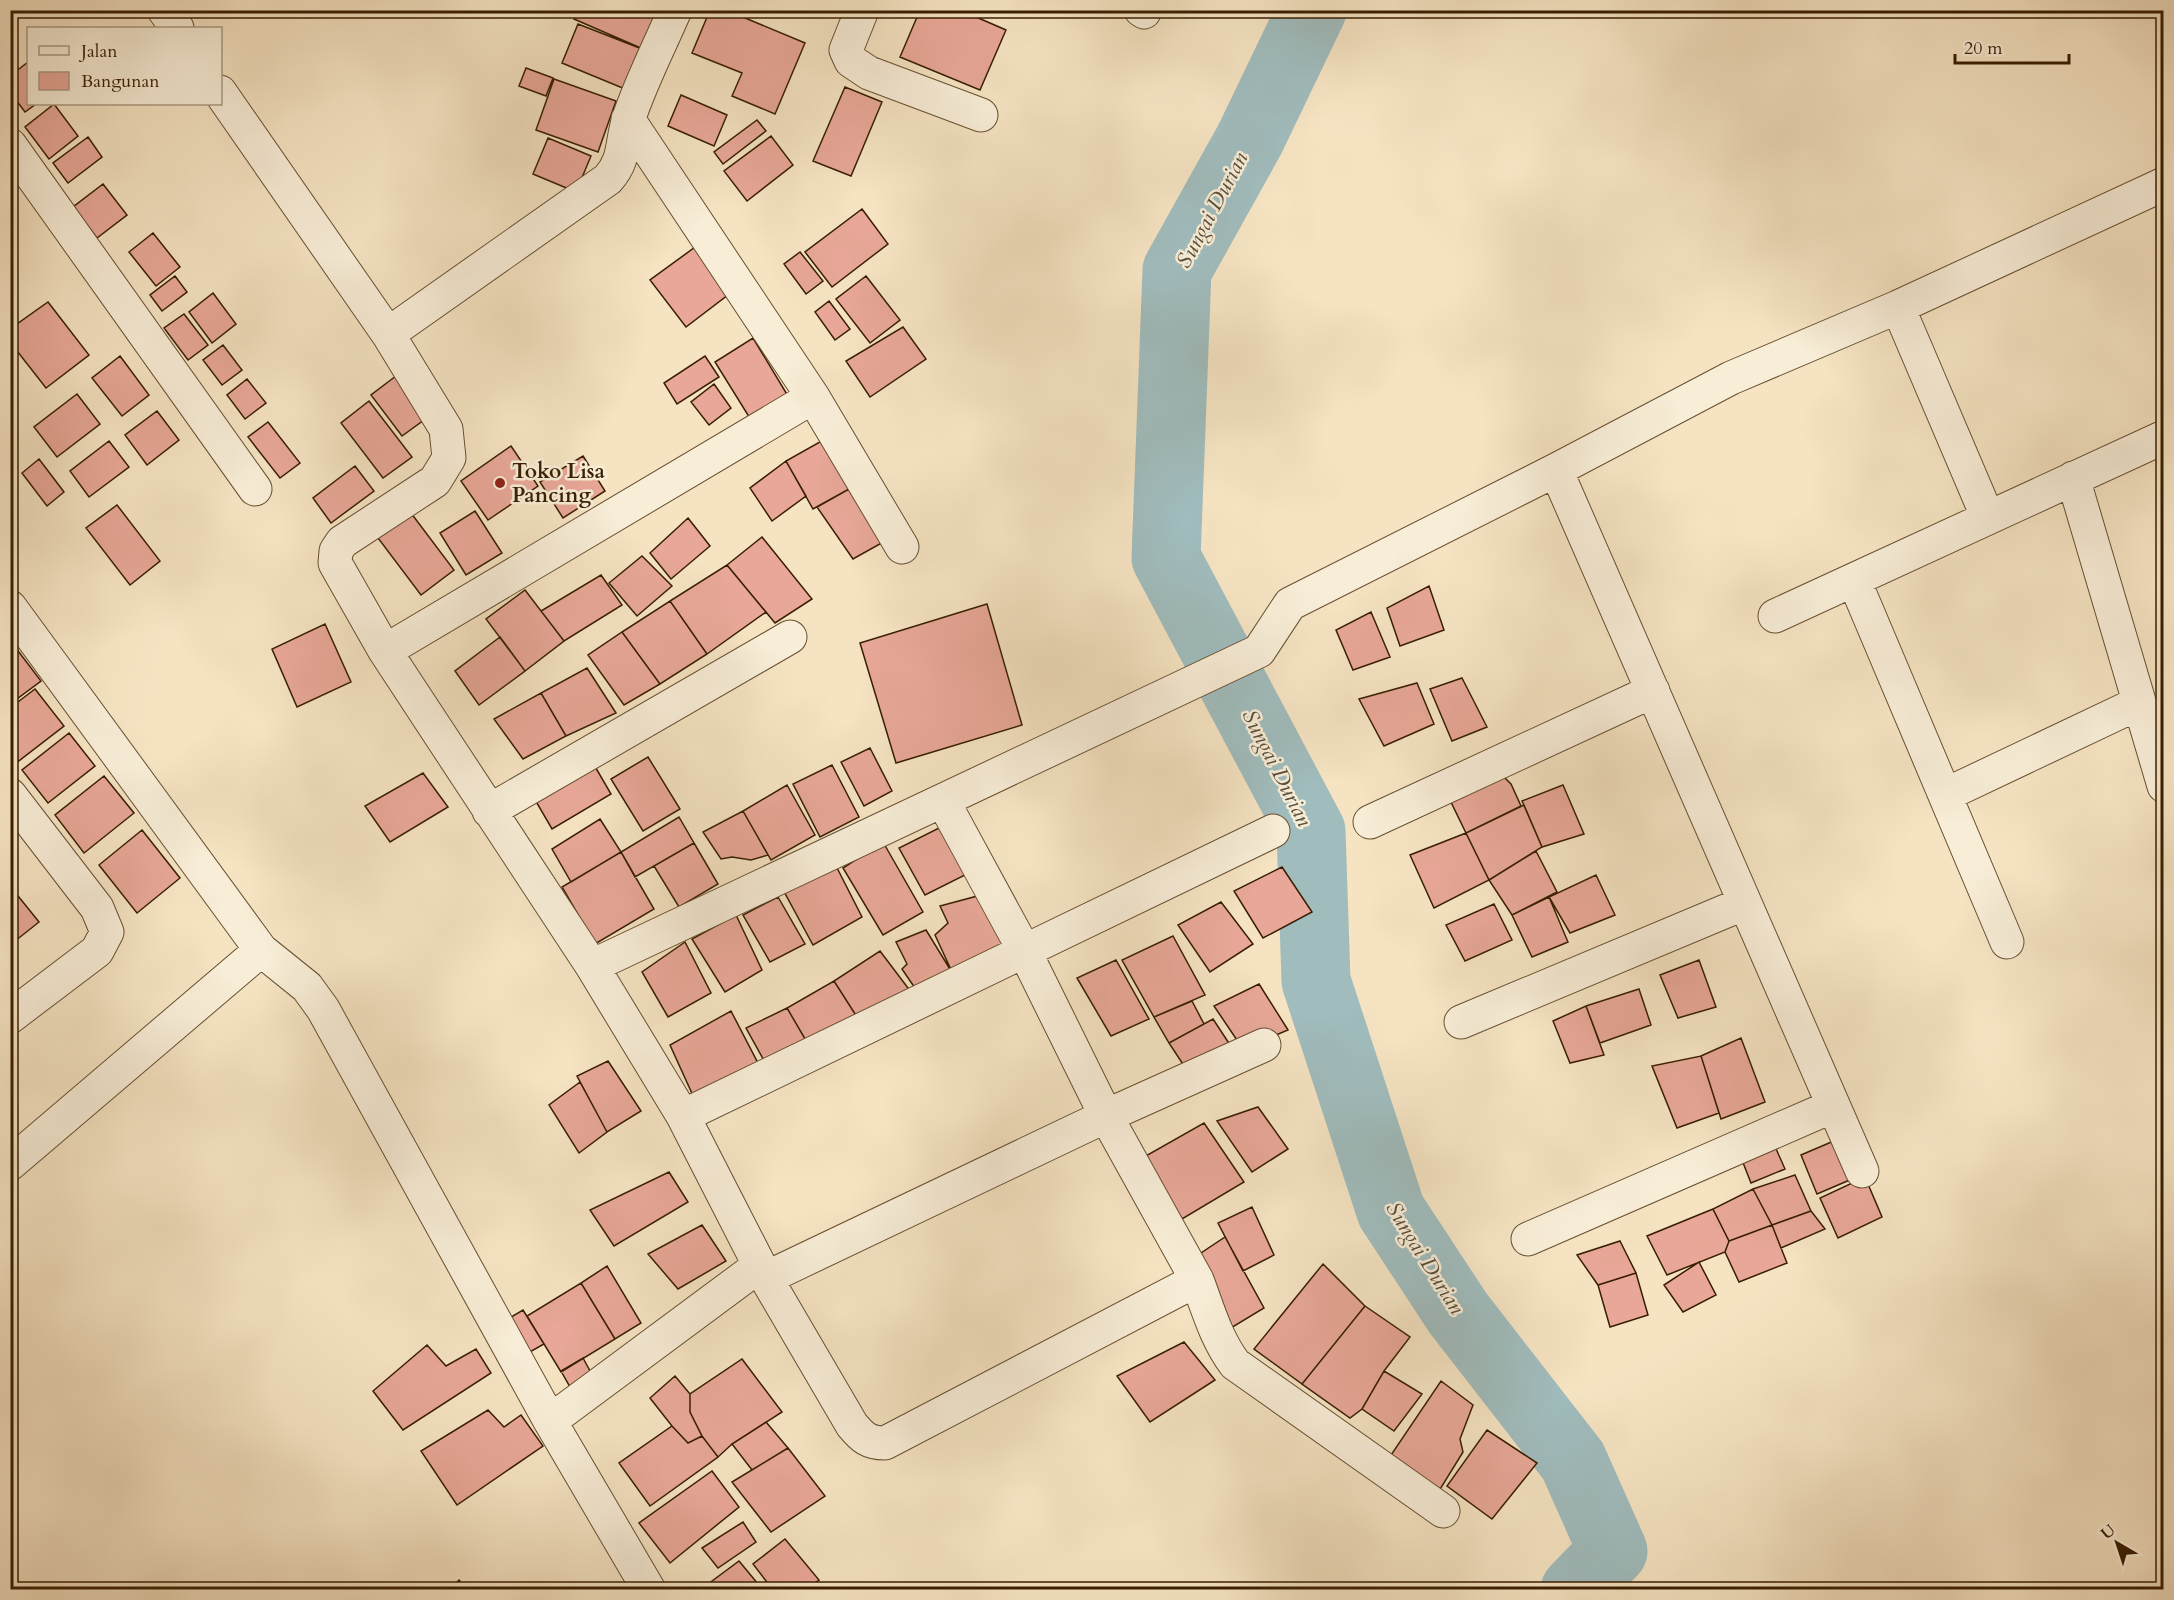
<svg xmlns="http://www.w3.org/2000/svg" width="2174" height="1600" font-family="Cardo,serif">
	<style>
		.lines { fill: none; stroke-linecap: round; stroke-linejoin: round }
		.river { stroke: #a0bcbd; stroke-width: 69 }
		.building { fill: #e8a798; stroke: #381e00; stroke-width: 1.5 }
		.minor-casing { stroke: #674f30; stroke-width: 35 }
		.minor { stroke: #f8edd7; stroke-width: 33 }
		.poi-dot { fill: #8f2418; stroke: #f8edd7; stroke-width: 2 }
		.labels { text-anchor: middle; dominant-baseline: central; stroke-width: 5; stroke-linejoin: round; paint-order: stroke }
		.poi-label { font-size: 21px; font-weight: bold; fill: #381e00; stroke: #f8edd7; text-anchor: start }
		.water-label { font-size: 22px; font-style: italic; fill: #574d39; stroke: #f8edd7 }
	</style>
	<rect width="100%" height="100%" fill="#f5e3c2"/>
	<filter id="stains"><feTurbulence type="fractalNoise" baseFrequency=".00333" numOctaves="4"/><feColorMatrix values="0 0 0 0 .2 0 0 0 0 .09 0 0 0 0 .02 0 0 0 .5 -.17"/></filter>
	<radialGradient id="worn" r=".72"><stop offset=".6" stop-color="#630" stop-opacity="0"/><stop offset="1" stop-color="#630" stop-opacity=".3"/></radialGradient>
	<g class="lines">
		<path class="river" d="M1312,10L1250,139L1177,270L1166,558L1311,831L1316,981L1391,1211L1458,1313L1573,1461L1613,1551L1575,1590"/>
	</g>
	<path class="building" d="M578,10H660L643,49L574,19Z
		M710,10H726L805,43L775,114L732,96L742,73L692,53Z
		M920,10H960L1006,30L980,90L900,57Z
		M578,24L642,49L625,89L562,63Z
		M28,62V104H36L25,112L10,92V76Z
		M526,68L553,78L546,96L519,86Z
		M554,79L616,101L598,152L536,130Z
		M845,87L882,102L851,176L813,161Z
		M681,95L727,115L714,146L668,126Z
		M54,104L78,136L49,159L25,127Z
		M757,120L766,131L723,164L714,152Z
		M771,136L793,165L747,201L724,171Z
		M88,137L102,157L68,183L53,163Z
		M548,138L591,156L576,192L533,174Z
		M103,184L127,215L97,238L73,207Z
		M862,209L888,244L832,287L805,252Z
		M153,233L180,267L156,286L129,252Z
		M702,242L737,288L686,327L650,280Z
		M800,252L823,281L806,294L784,264Z
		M175,276L187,292L162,311L150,295Z
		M866,276L900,320L870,343L836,299Z
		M213,293L236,324L212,343L189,312Z
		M829,301L850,329L835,340L815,312Z
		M48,302L89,355L46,388L10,342V329Z
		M184,314L208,345L188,360L164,328Z
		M903,327L926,359L870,397L846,361Z
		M753,338L788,396L751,420L715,362Z
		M223,345L242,370L222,385L203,360Z
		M120,356L149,395L122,416L92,378Z
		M705,356L719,377L677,404L664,383Z
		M396,376L428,417L402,436L371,395Z
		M247,379L266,403L245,419L227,395Z
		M714,384L731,408L709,425L691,402Z
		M77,394L100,424L57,457L34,427Z
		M369,401L412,457L383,478L341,423Z
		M157,411L179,440L147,465L125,435Z
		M268,422L300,463L280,478L248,437Z
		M825,439L849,489L813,509L786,461Z
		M109,441L129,467L89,497L70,471Z
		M511,446L538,486L488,520L461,481Z
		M583,456L605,491L563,518L540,482Z
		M39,459L64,492L47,506L22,473Z
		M786,461L806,496L772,521L750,488Z
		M355,466L374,491L331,523L313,498Z
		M849,489L887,540L853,559L817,507Z
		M117,505L160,561L130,585L86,528Z
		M475,511L502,553L466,575L440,533Z
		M411,513L454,570L421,595L378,538Z
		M688,518L710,546L671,579L650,553Z
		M762,537L812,599L775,623L727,565Z
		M642,556L672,586L637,616L609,583Z
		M727,565L766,612L707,654L670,601Z
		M601,575L622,605L564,641L541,611Z
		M1429,586L1444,630L1400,646L1387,608Z
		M525,590L564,641L525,671L486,619Z
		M670,601L707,654L660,684L622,632Z
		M987,604L1022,725L896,763L860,643Z
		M1371,612L1390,657L1353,670L1336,630Z
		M325,624L351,682L297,707L272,649Z
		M622,632L660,684L624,705L588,655Z
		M500,637L525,671L479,705L455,671Z
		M12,643L41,681L10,704V644Z
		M587,668L616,713L566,736L541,693Z
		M1462,678L1487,727L1452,741L1430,689Z
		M1417,683L1434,724L1384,746L1359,699Z
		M35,689L64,726L11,767L10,708Z
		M541,693L566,736L523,759L494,719Z
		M69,733L95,766L48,803L22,770Z
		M870,748L892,791L864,806L841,762Z
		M648,757L680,809L643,831L611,779Z
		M593,763L611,794L552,829L534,798Z
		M832,765L859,817L820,837L793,784Z
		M423,773L448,807L390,842L365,806Z
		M1500,773L1511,784L1521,806L1466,833L1449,798Z
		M104,776L134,813L84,853L55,815Z
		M787,785L815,835L771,860L743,811Z
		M1563,785L1584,834L1542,847L1522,801Z
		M1524,805L1542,847L1489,880L1466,833Z
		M743,811L768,855L751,860L732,857L721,859L703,832Z
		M679,817L694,843L635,877L621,852Z
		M600,819L621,852L571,882L552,849Z
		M945,825L969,873L925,895L899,848Z
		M142,830L180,878L137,913L99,865Z
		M1466,833L1489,880L1434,908L1410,855Z
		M883,842L923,912L883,935L843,868Z
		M694,843L718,884L679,907L654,866Z
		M1536,851L1557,892L1512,915L1489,880Z
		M621,852L654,909L595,944L562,887Z
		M833,860L862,917L813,945L781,886Z
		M1282,867L1312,912L1263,938L1234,891Z
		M1596,875L1615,915L1570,933L1549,897Z
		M10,886L39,922L10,945Z
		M985,894L1012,947L953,974L935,935L948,923L940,906Z
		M778,897L805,944L770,962L743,915Z
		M1549,897L1568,942L1532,957L1512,915Z
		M1221,902L1253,944L1210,972L1178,925Z
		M1494,904L1512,940L1465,961L1446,925Z
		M736,915L762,970L725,992L692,939Z
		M926,930L953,974L917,991L902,969L907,964L896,942Z
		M1173,936L1205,995L1154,1017L1122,960Z
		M685,942L711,993L668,1017L642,972Z
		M880,951L911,992L857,1017L834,981Z
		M1116,960L1149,1019L1111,1036L1077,978Z
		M1699,960L1716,1007L1678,1018L1660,975Z
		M834,981L857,1017L808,1044L787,1008Z
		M1259,984L1288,1030L1243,1049L1214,1006Z
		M1639,989L1651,1025L1600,1043L1586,1006Z
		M1192,1001L1204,1024L1169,1043L1154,1017Z
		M1586,1006L1604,1055L1570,1063L1553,1021Z
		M787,1008L808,1044L767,1066L746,1028Z
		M731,1011L761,1069L695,1100L670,1045Z
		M1213,1019L1238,1057L1192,1078L1169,1043Z
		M1741,1038L1765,1102L1721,1119L1701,1056Z
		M1701,1056L1719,1113L1677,1128L1652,1066Z
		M608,1061L641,1111L607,1132L577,1076Z
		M580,1082L607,1132L579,1153L549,1105Z
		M1258,1107L1288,1149L1252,1172L1217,1121Z
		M1204,1123L1244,1182L1182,1219L1144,1157Z
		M1836,1140L1852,1179L1817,1194L1801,1155Z
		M1773,1142L1785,1169L1751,1183L1740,1155Z
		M669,1172L688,1202L614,1246L590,1210Z
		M1795,1175L1811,1211L1772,1225L1753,1189Z
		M1865,1177L1882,1217L1838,1238L1820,1198Z
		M1753,1189L1772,1225L1729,1241L1713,1209Z
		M1252,1207L1274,1255L1243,1271L1218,1223Z
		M1713,1209L1729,1241L1725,1252L1667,1275L1647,1236Z
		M1811,1211L1825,1229L1781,1248L1772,1225Z
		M702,1225L726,1261L678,1289L648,1254Z
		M1772,1225L1787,1263L1739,1282L1725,1252L1729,1241Z
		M1225,1237L1264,1308L1231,1328L1195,1257Z
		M1620,1241L1636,1273L1598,1285L1577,1255Z
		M1699,1262L1716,1295L1683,1312L1664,1285Z
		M1323,1264L1365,1306L1302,1384L1254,1349Z
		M607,1266L641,1323L615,1339L581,1283Z
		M1636,1273L1648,1315L1610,1327L1598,1285Z
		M581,1283L615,1339L561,1372L527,1316Z
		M1365,1306L1410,1337L1384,1371L1362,1409L1350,1418L1302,1384Z
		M523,1310L544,1344L521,1357L501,1323Z
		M1184,1342L1215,1380L1150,1422L1117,1376Z
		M427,1345L446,1366L476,1349L491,1373L403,1430L373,1391Z
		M583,1358L596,1382L574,1394L561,1371Z
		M742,1359L782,1412L732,1444L718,1457L702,1436L690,1412V1394Z
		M1384,1371L1422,1394L1394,1431L1362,1409Z
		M675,1376L690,1394V1412L702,1436L688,1443L672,1426L650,1398Z
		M1441,1381L1473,1405L1460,1439L1463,1452L1439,1491L1391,1455Z
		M488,1410L504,1427L521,1415L543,1446L457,1505L421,1451Z
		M766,1422L788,1448L752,1470L732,1444Z
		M672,1426L688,1443L702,1436L718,1457L650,1506L619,1463Z
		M1487,1430L1537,1463L1492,1519L1447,1486Z
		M788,1448L825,1496L771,1532L732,1482Z
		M712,1471L739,1507L670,1563L639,1523Z
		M743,1522L756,1542L718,1568L702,1548Z
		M785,1539L819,1580L805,1590H773L753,1564Z
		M739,1561L763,1590H700Z
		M459,1580L467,1590H448Z"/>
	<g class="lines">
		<defs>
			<path id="minor" d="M164,10L177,28
				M862,10L846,50L851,61L869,73L981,115
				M1141,10L1144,12
				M220,92L388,334L446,429L449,458L435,481L342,542L336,551L335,563L385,651L592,966L683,1116L766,1278L852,1425C862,1437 868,1443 885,1443L1197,1280C1208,1309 1216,1339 1235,1364L1443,1511
				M628,119L813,397L902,547
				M10,145L255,489
				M1898,307L1988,518
				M388,334L608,179C626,159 621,142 629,118C640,84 660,45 675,10
				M1556,470L1862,1171
				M2073,478L2164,786
				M1854,580L2007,942
				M10,607L261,950L307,987L323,1009L550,1421L649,1590
				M1775,616L2164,437
				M385,651L813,397
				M10,795L97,908L107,932L97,951L10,1017
				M1945,795L2139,703
				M943,801L1024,950L1106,1116L1197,1280
				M489,811L790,637
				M1370,822L1653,691
				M592,966L1259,651L1290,604L1556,470L1731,378L1898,307L2164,184
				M1461,1022L1745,903
				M683,1116L1273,831
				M10,1164L261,950
				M1528,1239L1833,1106
				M766,1278L1106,1116L1264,1045
				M550,1421L759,1266"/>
		</defs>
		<use href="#minor" class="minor-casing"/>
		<use href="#minor" class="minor"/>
	</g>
	<circle class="poi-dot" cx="500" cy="483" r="6"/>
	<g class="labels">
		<g class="poi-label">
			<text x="512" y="471">Toko Lisa<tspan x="512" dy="24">Pancing</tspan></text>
		</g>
		<g class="water-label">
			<text transform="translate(1212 210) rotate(-62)">Sungai Durian</text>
			<text transform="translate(1277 768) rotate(63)">Sungai Durian</text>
			<text transform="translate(1425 1258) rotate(58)">Sungai Durian</text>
		</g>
	</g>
	<rect width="2174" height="1600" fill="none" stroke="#f5e3c2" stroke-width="36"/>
	<rect x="12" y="12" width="2150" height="1576" fill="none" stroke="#381e00" stroke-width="3"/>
	<rect x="18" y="18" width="2138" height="1564" fill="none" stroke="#381e00" stroke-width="1.5"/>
	<rect x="27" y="27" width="195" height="78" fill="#f8edd7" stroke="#ab9a81" stroke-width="1.5"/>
	<rect x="39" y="46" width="30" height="9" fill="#f8edd7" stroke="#ab9a81" stroke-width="1.5"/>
	<text x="81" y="57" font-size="18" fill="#381e00">Jalan</text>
	<rect x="39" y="72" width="30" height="18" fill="#e8a798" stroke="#ab9a81" stroke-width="1.5"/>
	<text x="81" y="87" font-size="18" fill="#381e00">Bangunan</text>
	<g transform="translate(2117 1543) rotate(321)" stroke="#f8edd7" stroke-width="4.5" paint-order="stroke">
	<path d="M0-4.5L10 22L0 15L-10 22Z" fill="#381e00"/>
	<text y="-9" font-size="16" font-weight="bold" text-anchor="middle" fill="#381e00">U</text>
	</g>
	<path d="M1955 54v9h114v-9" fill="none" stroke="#381e00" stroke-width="3"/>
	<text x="1964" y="54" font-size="18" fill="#381e00" stroke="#f8edd7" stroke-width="4.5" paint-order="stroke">20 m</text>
	<rect width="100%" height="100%" filter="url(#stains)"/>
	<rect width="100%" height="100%" fill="url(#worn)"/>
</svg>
